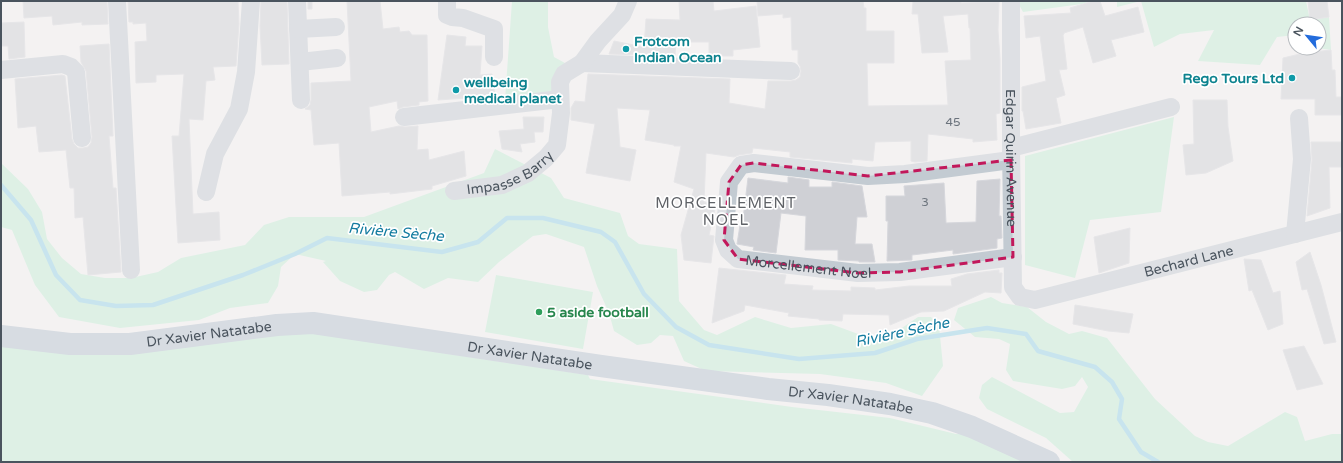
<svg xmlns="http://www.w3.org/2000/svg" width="1343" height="463" font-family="'Varela Round',sans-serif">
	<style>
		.green { fill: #c3eed6 }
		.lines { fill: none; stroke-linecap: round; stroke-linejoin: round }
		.stream { stroke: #93d3e8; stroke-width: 4.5 }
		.building { fill: #cfd0d5; stroke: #d6d7dc }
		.minor { stroke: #c3cbd2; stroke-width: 18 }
		.major { stroke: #b3c0ce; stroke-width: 22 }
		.marked { fill: none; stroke: #c2185b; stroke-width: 3; stroke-dasharray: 8 5; stroke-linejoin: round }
		.culture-dot { fill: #0f9aa8; stroke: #fff; stroke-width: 1.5 }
		.leisure-dot { fill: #2e9e5b; stroke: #fff; stroke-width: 1.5 }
		.labels { text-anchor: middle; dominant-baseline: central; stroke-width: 3.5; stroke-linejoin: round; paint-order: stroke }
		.number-label { font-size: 12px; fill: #6b737c }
		.culture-label { font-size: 14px; font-weight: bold; fill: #0d838f; stroke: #fff; text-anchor: start }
		.street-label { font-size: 14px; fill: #4a545e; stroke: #fff }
		.leisure-label { font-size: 14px; font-weight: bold; fill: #27864d; stroke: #fff; text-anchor: start }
		.neighbourhood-label { font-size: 15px; letter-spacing: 1px; fill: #5e6166; stroke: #fff }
		.water-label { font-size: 15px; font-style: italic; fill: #147ca0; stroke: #fff }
	</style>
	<rect width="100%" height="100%" fill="#f4f2f2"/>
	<path class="green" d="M512,1H548V27L554,57L574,68L556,96L505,100Z
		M1017,1H1091L1082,4L1023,12Z
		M1117,1H1141L1117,7Z
		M1141,1H1306L1310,20L1329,17L1331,50L1318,48H1319V24H1295V35L1277,37L1260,65L1198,61L1214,30L1180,34L1154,47Z
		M1174,117L1161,212L1090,220L1075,278L1025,265V156Z
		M495,149L551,178L564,198L620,213L628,236L639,244L677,249L679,301L704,330L717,335L755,317L791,328L831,324L869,338L896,332L918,317H931L939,326L943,366L922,396L886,383L820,374L706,371L684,361L673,336L660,335L651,343L637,345L614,331L609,313L597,286L584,247L546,234L533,236L499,262L478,282L448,278L424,289L395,272L389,275L377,290L364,292L340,281L323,262L326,261L295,254L281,267L278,286L268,303L230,308L199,320L120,328L59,317L35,285L12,230L1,227V163L28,189L42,212L47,239L62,258L81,274L105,278H131L158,272L181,258L245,245L264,225L289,217H364L484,173Z
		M496,275L593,292L583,349L485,332Z
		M991,297L1002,303L1027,307L1046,322L1069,334L1082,331L1107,338L1155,399L1195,436L1208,442L1228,446L1285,412L1297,417L1305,441L1332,434H1342V462H1073L1046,438L987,409L979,398L982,385L992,377L1060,413L1074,412L1088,387L1082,377L1075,386L1062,389L1013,381L1006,370L1010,344L999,339L975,337L954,320L958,308Z
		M311,333L588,375L590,379L792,407L890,418L956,434L969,433L1031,462H1V340Z"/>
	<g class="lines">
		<path class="stream" d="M1,185L31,220L56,275L80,300L116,306L153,305L243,275L295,254L327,238L442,252L478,242L507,218H543L601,232L615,242L644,294L676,327L709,345L799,359L875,353L917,339L987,328L1026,334L1038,351L1095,367L1112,382L1122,399L1119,419L1141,452L1158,462"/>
	</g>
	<path class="building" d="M23,1H107L108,24L82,25V22L53,25L52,16L24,18Z
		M128,1H238L239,24L236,66L213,67L215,80L206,81L203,120L189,119L193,214L219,212L220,240L178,243L172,136H179L184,74L156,75V82L136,83L135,42L147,41L146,23L133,24V22H129Z
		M261,1H287L289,64L262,65L260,26Z
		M308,1H312V9H308Z
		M347,1H380L383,29L399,27L400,32L409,31L412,35H427L428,101L419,102V105L403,107L398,109L397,101L369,107L371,132L399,126L405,127L418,126L417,150L428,149L429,160L464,151L466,176L432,186V189L390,194V192L342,196L339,143L314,145L311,110L305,109L310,105L311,100V83L351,81Z
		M679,1H713L714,11L756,6L760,47L733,50V56H709V42H676L675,56L609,54L614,41L644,47L646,19L680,20Z
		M757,1H863L864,8H866V31H894V63H867L868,106L948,105L945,61L971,60L970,28H969L968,14L943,16L948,52L922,53L918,14H912L913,1H961V3L999,2L998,30L1000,59V113L996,114L997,140L973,142V139L928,134L927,161L915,162L911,161V141L875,142L873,161L852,159V163L790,157V152L753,148L752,153L739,155L734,157L706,153L704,202L716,205L709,235L714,236L711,263L684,260L681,235L694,189L674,182L681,146H674V145L645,140L650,110L617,108L620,147L636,150L630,181L586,173L595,124L571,120V108L575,101L585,102L588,74L730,79L729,103L765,109L768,81H791L796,80L800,77L801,71L800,66L798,63V50H792L791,17L783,18V14L758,16Z
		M1093,1H1100L1105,16L1138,7L1144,32L1111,40L1116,56L1093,63L1083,27L1064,33V34L1063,35L1067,69L1059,70L1065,95L1056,98L1061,123L1026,129L1023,111H1022V87L1046,81L1040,36L1026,38L1024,16L1071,13L1070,8Z
		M1308,1H1327L1329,17L1310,20Z
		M24,22L25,57L9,59L8,46H1V23Z
		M447,35L466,37L465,46H482L480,75L492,74L495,96L438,100Z
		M109,44L113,136H109L113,188H116L121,272L88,275L83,217L75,218L74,188H70L66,150L39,152L36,126L18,128L15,79L62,75L65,76L72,139L74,144L78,148H83L88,147L91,143L92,137L86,71L81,62L80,46Z
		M1331,50L1332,70H1335L1336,97H1342V115H1315V99H1281L1283,58L1304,53Z
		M1193,100H1227L1228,127L1233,161L1206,173L1186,175L1183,145L1194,144Z
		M523,117H544L543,132H534L535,142L520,144L522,152L502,149L499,131L524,129Z
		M1311,142H1342V167H1329L1330,208L1307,216L1312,160Z
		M788,177L809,180V187H832V182L862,186L867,217H857L855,244H872L875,262H859V261L838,260V250H805L806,216L781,213L776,253L753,250L754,247L737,244L741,219H743L748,178L788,183Z
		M1000,179L999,216H1001L1002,238L997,239V248L953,254V250L912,255V260L887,261L888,221H886V196H905L904,186L944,183L946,223L976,222L977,181Z
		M1130,228L1129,263L1099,273L1094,237Z
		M1310,252L1321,285L1336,342L1324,344L1307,289L1302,290L1296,262Z
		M1244,259L1261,260L1273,293L1280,291L1283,324L1268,330L1252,290L1249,291Z
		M719,268L786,275L784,284L813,286L812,290L851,291V287L875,288V290L909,286H952L951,279L967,274L999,270V273H1002L1001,293L985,292L944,311L921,312L890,325L889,315L843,314L842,321L819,320V319L788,316L789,313L745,305L744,311L712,323Z
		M1075,305L1133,314L1129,333L1108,331L1073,324Z
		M1304,346L1323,384L1297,390L1283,350Z"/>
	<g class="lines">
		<g class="minor">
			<path d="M117,1L131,270"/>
			<path d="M297,1L301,100"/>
			<path d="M447,1V15L452,17L463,18L494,29V57"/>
			<path id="s1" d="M1011,1V148L1013,287L1020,297L1035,300L1342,222"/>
			<path d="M298,29L336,27"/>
			<path d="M300,62L337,58"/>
			<path d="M582,63L791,71"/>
			<path d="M1,70L63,64L71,67L76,72L82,138"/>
			<path d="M404,117L560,99"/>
			<path d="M1011,148L1171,107"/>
			<path id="s2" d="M1011,160L905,174L868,176L754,163L741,165L729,182L724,240L728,250L738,259L858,273L900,272L1013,257"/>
			<path id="s3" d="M454,191L502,185L528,173L546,158L557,145L561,113L560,82L564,74L582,63L598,41L622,15L628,1"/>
			<path d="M206,192L215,154L239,109L246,72L251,1"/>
			<path d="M1295,234L1302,159L1299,118"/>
		</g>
		<path class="major" id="s4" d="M1,336L70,344H130L277,325L313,323L601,366L768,389L828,395L890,404L932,413L972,427L1049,462"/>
	</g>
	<path d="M0 0H1343V463H0ZM1011,160L1013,257L900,272L858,273L738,259L724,240L729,182L741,165L754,163L868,176Z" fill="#f4f2f2" fill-opacity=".55" fill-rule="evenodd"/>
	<path class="marked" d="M1011,160L1013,257L900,272L858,273L738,259L724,240L729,182L741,165L754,163L868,176Z"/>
	<g class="culture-dot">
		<circle cx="626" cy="49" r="4"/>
		<circle cx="1292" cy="78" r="4"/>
		<circle cx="456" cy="90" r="4"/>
	</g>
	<circle class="leisure-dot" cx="539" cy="312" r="4"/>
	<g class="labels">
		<g class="number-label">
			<text x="953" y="122">45</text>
			<text x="925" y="202">3</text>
		</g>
		<g class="culture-label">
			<text x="634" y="41">Frotcom<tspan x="634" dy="16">Indian Ocean</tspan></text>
			<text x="1284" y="78" text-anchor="end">Rego Tours Ltd</text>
			<text x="464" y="82">wellbeing<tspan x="464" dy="16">medical planet</tspan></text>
		</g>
		<g class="street-label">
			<text stroke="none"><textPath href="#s1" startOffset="157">Edgar Quirin Avenue</textPath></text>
			<text stroke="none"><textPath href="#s3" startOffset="60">Impasse Barry</textPath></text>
			<text stroke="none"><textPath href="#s1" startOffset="472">Bechard Lane</textPath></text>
			<text stroke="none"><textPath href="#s2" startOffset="446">Morcellement Noel</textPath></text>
			<text stroke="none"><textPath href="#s4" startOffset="209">Dr Xavier Natatabe</textPath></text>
			<text stroke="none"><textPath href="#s4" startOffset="533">Dr Xavier Natatabe</textPath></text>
			<text stroke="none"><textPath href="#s4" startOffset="857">Dr Xavier Natatabe</textPath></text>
		</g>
		<g class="leisure-label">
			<text x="547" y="312">5 aside football</text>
		</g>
		<g class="neighbourhood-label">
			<text x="726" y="203">MORCELLEMENT<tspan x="726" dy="17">NOEL</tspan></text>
		</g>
		<g class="water-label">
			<text transform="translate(396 232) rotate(5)">Rivière Sèche</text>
			<text transform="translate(902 332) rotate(-12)">Rivière Sèche</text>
		</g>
	</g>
	<rect width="1343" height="463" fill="none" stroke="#4a545e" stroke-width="4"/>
	<g transform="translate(1307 36) rotate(299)"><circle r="19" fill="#ffffff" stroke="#b7bbbf"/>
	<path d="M0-3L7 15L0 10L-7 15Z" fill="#236cdc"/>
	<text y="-6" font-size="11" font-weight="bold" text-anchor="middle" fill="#4a545e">N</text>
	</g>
</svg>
